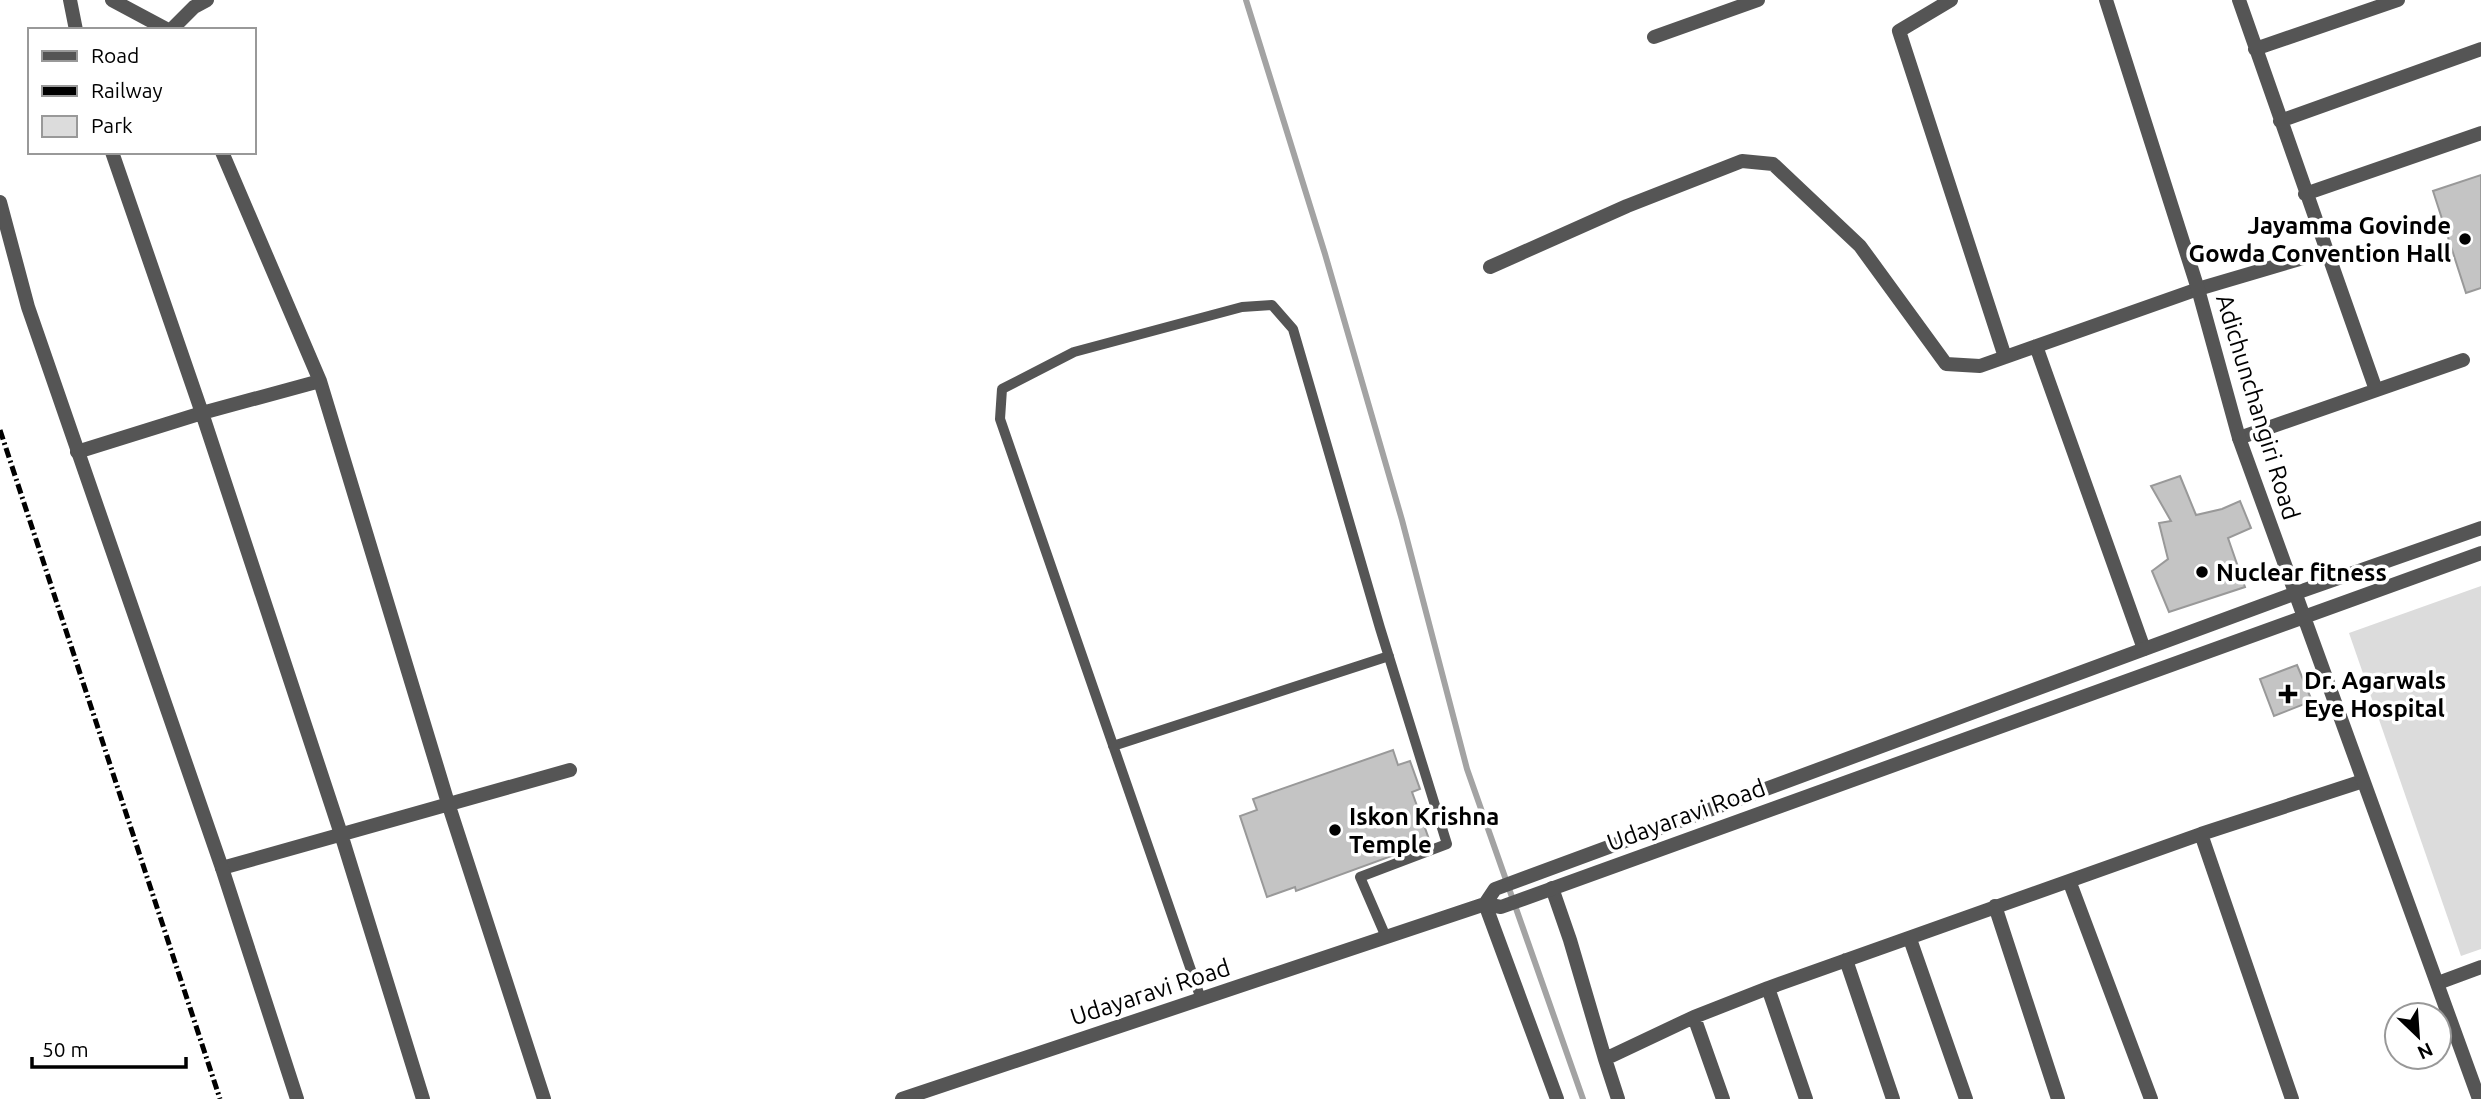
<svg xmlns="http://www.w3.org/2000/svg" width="2481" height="1099" font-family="Ubuntu,sans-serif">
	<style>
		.green { fill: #dcdcdc }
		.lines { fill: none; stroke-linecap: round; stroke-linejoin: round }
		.stream { stroke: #a3a3a3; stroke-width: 6 }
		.building { fill: #c4c4c4; stroke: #999; stroke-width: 2 }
		.service { stroke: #555; stroke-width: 10 }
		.minor { stroke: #555; stroke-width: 14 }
		.tertiary { stroke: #555; stroke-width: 14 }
		.rail { stroke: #000; stroke-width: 5; stroke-dasharray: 10 3.5 2 3.5; stroke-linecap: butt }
		.poi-dot { fill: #000; stroke: #fff; stroke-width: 2.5 }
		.labels { text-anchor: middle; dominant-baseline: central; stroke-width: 7; stroke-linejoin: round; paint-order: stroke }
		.poi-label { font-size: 24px; font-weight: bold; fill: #000; stroke: #fff; text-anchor: start }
		.street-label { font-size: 24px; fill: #000; stroke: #fff }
	</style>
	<rect width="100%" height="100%" fill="#fff"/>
	<path class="green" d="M2481,586V949L2461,956L2349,633Z"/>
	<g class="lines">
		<path class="stream" d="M1246,0L1325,254L1402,520L1467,769L1583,1099"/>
	</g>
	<path class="building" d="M2481,175V288L2466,293L2433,191Z
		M2180,476L2196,515L2222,509L2240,501L2251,528L2228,538L2245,587L2169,612L2152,571L2168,559L2159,523L2171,521L2151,486Z
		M2297,665L2312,701L2274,716L2260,679Z
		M1393,750L1398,765L1410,761L1420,789L1412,792L1430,842L1296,891L1295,887L1267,897L1240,816L1257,810L1253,799Z"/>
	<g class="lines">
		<path class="service" d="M1113,746L1389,656
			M1201,999L1000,419L1002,389L1074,352L1242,307L1272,305L1293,329L1380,628L1447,844L1360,877L1386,937"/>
		<path class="minor" d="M70,0L76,30
			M112,0L168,30
			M1951,0L1899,31L2005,357
			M171,30L194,7L207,0
			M1654,37L1758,0
			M2255,49L2398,0
			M2280,121L2481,49
			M112,152L202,413L341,834L423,1099
			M222,152L320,381L448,803L544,1099
			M2305,194L2481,133
			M2327,251L2376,390
			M1490,267L1627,206L1742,161L1773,164L1860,246L1946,364L1980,366L2198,289L2327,251L2239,0
			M2036,346L2144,649
			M2239,438L2463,360
			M77,452L202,413L320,381
			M2201,834L2292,1099
			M222,868L570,770
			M2070,883L2151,1099
			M1552,888L1570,940L1605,1059L1694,1017L1768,988L2201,834L2363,781
			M1485,904L1557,1099
			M1995,906L2058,1099
			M1910,939L1966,1099
			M1846,960L1893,1099
			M2438,983L2481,967
			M1768,988L1806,1099
			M1694,1017L1723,1099
			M1605,1059L1618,1099"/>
		<path class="tertiary" d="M2106,0L2198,289L2239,438L2479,1099
			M0,202L28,307L222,868L297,1099
			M1485,904L1495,889L2296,593L2481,528
			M902,1099L1485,904L1501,907L2481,553"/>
		<path class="rail" d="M0,430L220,1099"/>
	</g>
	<g class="poi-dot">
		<circle cx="2465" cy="239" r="7"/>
		<circle cx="2202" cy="572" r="7"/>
		<path d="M2284.5 683.5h7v7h7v7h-7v7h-7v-7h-7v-7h7z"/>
		<circle cx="1335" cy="830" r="7"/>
	</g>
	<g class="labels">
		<g class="poi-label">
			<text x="2451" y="225" text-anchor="end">Jayamma Govinde<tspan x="2451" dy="28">Gowda Convention Hall</tspan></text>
			<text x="2216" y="572">Nuclear fitness</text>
			<text x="2304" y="680">Dr. Agarwals<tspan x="2304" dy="28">Eye Hospital</tspan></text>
			<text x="1349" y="816">Iskon Krishna<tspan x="1349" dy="28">Temple</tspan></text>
		</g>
		<g class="street-label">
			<text transform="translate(2258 407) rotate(73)">Adichunchangiri Road</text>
			<text transform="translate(1686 815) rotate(-20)">Udayaravi Road</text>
			<text transform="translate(1150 992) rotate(-18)">Udayaravi Road</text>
		</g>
	</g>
	<rect x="28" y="28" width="228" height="126" fill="#ffffff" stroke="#999999" stroke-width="2"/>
	<rect x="42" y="51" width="35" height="10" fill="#555555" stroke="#999999" stroke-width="2"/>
	<text x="91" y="63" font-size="21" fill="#000000">Road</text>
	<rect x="42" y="86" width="35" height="10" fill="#000000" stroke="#999999" stroke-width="2"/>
	<text x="91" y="98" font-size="21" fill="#000000">Railway</text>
	<rect x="42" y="116" width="35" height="21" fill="#dcdcdc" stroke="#999999" stroke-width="2"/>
	<text x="91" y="133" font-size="21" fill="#000000">Park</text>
	<g transform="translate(2418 1036) rotate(155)"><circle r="33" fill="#ffffff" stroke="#999999" stroke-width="2"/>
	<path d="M0-5L12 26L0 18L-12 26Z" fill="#000000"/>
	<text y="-10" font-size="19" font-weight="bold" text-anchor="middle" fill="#000000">N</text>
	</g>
	<path d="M32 1057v10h154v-10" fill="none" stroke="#000000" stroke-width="3.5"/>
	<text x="42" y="1057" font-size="21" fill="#000000" stroke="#ffffff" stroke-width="5" paint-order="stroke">50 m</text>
</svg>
